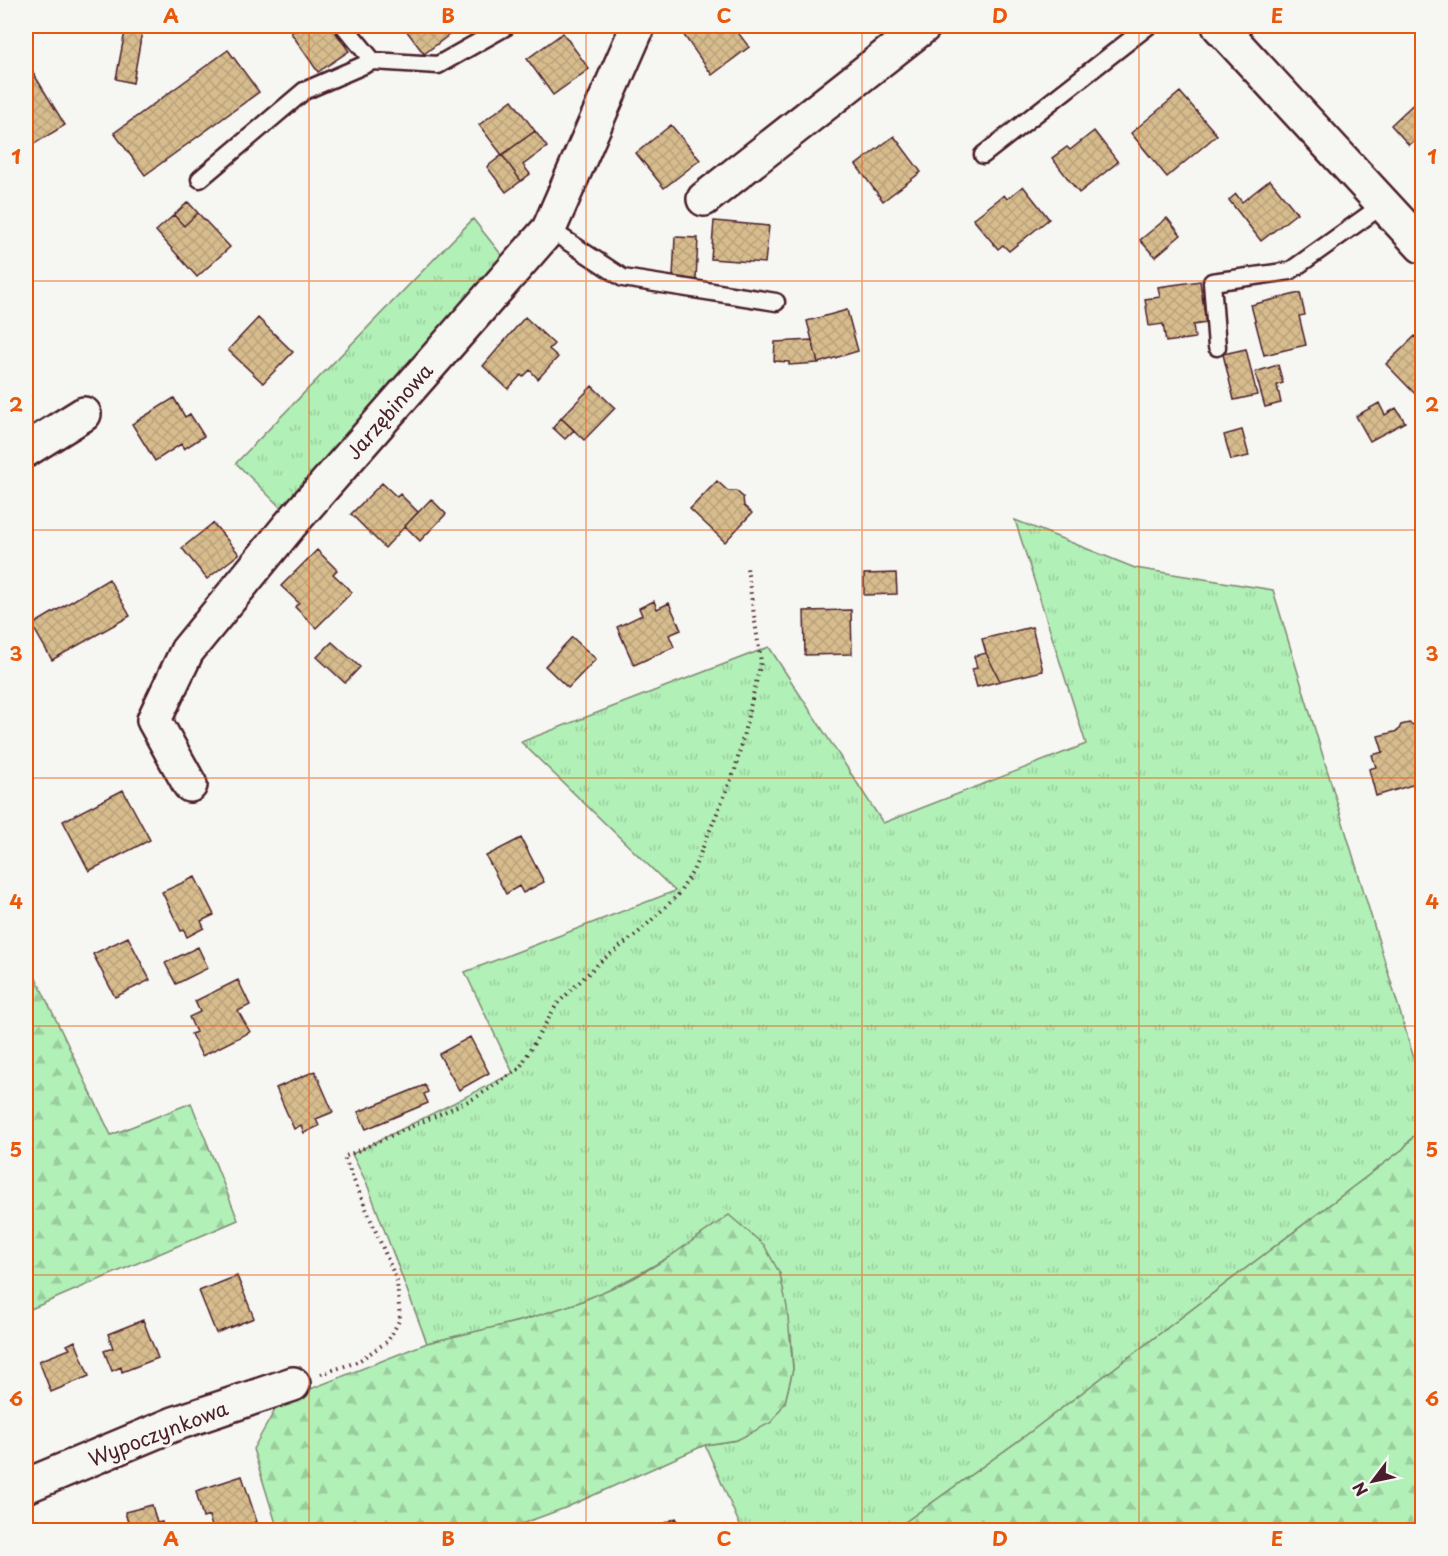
<svg xmlns="http://www.w3.org/2000/svg" width="1448" height="1556" font-family="'Playpen Sans',sans-serif">
	<style>
		.grass { fill: url(#grass-tufts); stroke: #7e8871; stroke-width: 1.5 }
		.forest { fill: url(#forest-firs); stroke: #7e8871; stroke-width: 1.5 }
		.building { fill: url(#building-cross-hatch); stroke: #4a1f2b; stroke-width: 1.5 }
		.lines { fill: none; stroke-linecap: round; stroke-linejoin: round }
		.lane-casing { stroke: #4a1f2b; stroke-width: 21 }
		.street-casing { stroke: #4a1f2b; stroke-width: 38 }
		.path { stroke: #4a1f2b; stroke-width: 4; stroke-dasharray: 1.5 4.5; stroke-linecap: butt }
		.lane { stroke: #f6f6f2; stroke-width: 16 }
		.street { stroke: #f6f6f2; stroke-width: 33 }
		.grid { fill: none; stroke: #e8590c; stroke-width: 1.5; stroke-opacity: 0.55 }
		.labels { text-anchor: middle; dominant-baseline: central; stroke-width: 6; stroke-linejoin: round; paint-order: stroke }
		.street-label { font-size: 20px; fill: #4a1f2b; stroke: #f6f6f2 }
		.neatline { fill: none; stroke: #e8590c; stroke-width: 2 }
		.grid-label { font-size: 20px; text-anchor: middle; font-weight: bold; fill: #e8590c }
	</style>
	<defs>
		<pattern id="grass-tufts" width="24" height="20" patternUnits="userSpaceOnUse" patternTransform="scale(1.5)"><rect width="24" height="20" fill="#b1f0b7"/><path d="M3 7l-1-3M5 7V3M7 7l1-3M15 17l-1-3M17 17v-4M19 17l1-3" fill="none" stroke="#9acd9e"/></pattern>
		<pattern id="forest-firs" width="22" height="20" patternUnits="userSpaceOnUse" patternTransform="scale(1.5)"><rect width="22" height="20" fill="#b1f0b7"/><path d="M5 1l3.5 6h-7zM16 11l3.5 6h-7z" fill="#9acd9e"/></pattern>
		<pattern id="building-cross-hatch" width="8" height="8" patternUnits="userSpaceOnUse" patternTransform="scale(1.5)"><rect width="8" height="8" fill="#d7bc8d"/><path d="M0 0l8 8M0 8l8-8" fill="none" stroke="#baa17a"/></pattern>
	</defs>
	<rect width="100%" height="100%" fill="#f6f6f2"/>
	<filter id="ink" filterUnits="userSpaceOnUse"><feTurbulence type="fractalNoise" baseFrequency=".0167" numOctaves="2"/><feDisplacementMap in="SourceGraphic" scale="12" xChannelSelector="R" yChannelSelector="G"/><feConvolveMatrix kernelMatrix="1 2 1 2 8 2 1 2 1" color-interpolation-filters="sRGB"/></filter>
	<g filter="url(#ink)">
		<path class="grass" d="M473,219L504,258L286,513L236,463Z
			M1015,520L1135,568L1273,590L1422,1085V1126L1403,1149L1025,1436L894,1530H742L705,1445L737,1440L785,1402L793,1369L791,1335L669,1257C636,1276 602,1295 566,1307C520,1323 473,1332 427,1343L367,1184L352,1154L513,1073L465,972L675,891L521,742L769,647L883,823L1086,744Z"/>
		<path class="forest" d="M26,957L111,1135L191,1103L238,1220L26,1311Z
			M1422,1126V1530H894L1025,1436L1403,1149Z
			M729,1215L764,1245L780,1274L787,1307L793,1369L785,1402L772,1422L737,1440L705,1445L565,1508L505,1530H278L253,1449L280,1401L427,1343L524,1320L580,1302L634,1278L669,1257Z"/>
		<path class="building" d="M126,26H143L133,83L116,79Z
			M301,26H331L349,51L318,72L291,33Z
			M403,26H454L457,29L424,54Z
			M694,26L698,29L703,26H733L749,47L712,75L683,34Z
			M563,33L589,69L553,95L527,59Z
			M228,50L259,92L145,175L114,133Z
			M30,68L65,125L26,149V70Z
			M1180,92L1217,135L1167,177L1131,133Z
			M1422,96V141L1419,137L1409,145L1391,125Z
			M512,100L535,131L502,155L479,125Z
			M671,125L700,160L664,188L636,153Z
			M535,131L547,147L523,165L530,174L521,181L502,155Z
			M1094,131L1118,162L1079,193L1052,158L1067,147L1070,150Z
			M894,136L921,172L883,201L856,165Z
			M502,155L521,181L506,192L487,167Z
			M1270,180L1297,213L1261,241L1229,200L1236,194L1242,202Z
			M1023,186L1049,219L1009,251L1003,245L998,249L973,219L1004,195L1007,199Z
			M188,202L198,213L184,226L174,215Z
			M198,213L230,247L197,277L156,231L174,215L184,226Z
			M1167,218L1181,235L1155,257L1140,240Z
			M714,221L769,226L765,263L711,259Z
			M675,237L698,238L696,280L673,277Z
			M1200,281L1206,323L1193,325L1195,338L1166,342L1163,324L1149,326L1145,299L1160,297L1158,287Z
			M1300,293L1305,315L1299,316L1306,345L1264,355L1251,305Z
			M847,310L858,351L818,363L807,321Z
			M525,317L554,344L549,349L558,357L538,379L530,370L523,377L521,375L508,389L483,366Z
			M258,318L293,352L263,383L228,350Z
			M1415,336L1422,344V397L1420,399L1386,364Z
			M812,340L818,363L789,365V362L774,361L775,342Z
			M1246,349L1257,395L1234,400L1223,354Z
			M1278,365L1283,383L1277,385L1281,403L1265,407L1255,372Z
			M592,386L615,408L584,440L561,418Z
			M174,398L185,417L190,414L204,436L184,449L181,444L155,461L132,424Z
			M1379,403L1385,415L1396,408L1405,422L1370,441L1356,416Z
			M561,418L574,430L565,439L553,428Z
			M1242,430L1249,456L1231,460L1224,435Z
			M717,481L728,491H736L743,497L744,506L752,513L725,542L690,509Z
			M382,483L397,497L400,494L418,512L385,548L351,514Z
			M431,499L446,514L420,541L405,526Z
			M213,523L239,554L207,579L182,548Z
			M317,550L337,570L333,574L352,592L316,628L295,607L299,603L281,586Z
			M896,573L897,594L864,595V574Z
			M109,579L130,616L52,660L32,625Z
			M654,601L657,609L669,603L681,630L669,635L674,647L634,665L617,627L642,615L639,608Z
			M851,610L852,654L805,655L804,611Z
			M1032,627L1043,671L1000,681L986,653L982,639Z
			M572,637L596,659L568,688L545,666Z
			M332,642L360,667L345,683L317,657Z
			M986,653L1000,681L977,687L972,669L977,668L974,656Z
			M1409,723L1416,726L1420,741L1422,740V782L1376,796L1369,769L1376,767L1372,755L1383,752L1378,736L1398,731L1401,725Z
			M123,790L150,840L89,871L63,821Z
			M521,838L544,882L523,893L519,886L506,894L486,856Z
			M195,877L214,915L201,921L204,928L187,937L184,930L181,931L162,892Z
			M128,937L150,980L115,997L93,954Z
			M198,947L208,968L176,984L165,963Z
			M238,980L250,1005L238,1011L250,1032L202,1056L191,1034L196,1032L189,1017L200,1012L195,1001Z
			M470,1037L489,1073L459,1090L439,1054Z
			M315,1071L333,1112L316,1119L319,1126L304,1133L301,1125L294,1129L276,1088Z
			M425,1085L428,1092L424,1094L428,1103L366,1129L358,1112Z
			M237,1276L254,1318L216,1333L199,1291Z
			M143,1320L158,1358L122,1372L121,1367L112,1371L104,1351L113,1348L108,1334Z
			M75,1341L89,1376L51,1392L39,1361L70,1349L67,1345Z
			M242,1476L257,1522L229,1530H213L209,1516L203,1518L196,1491Z
			M152,1505L157,1523L162,1522L164,1530H127H130L125,1512Z
			M676,1518L681,1530H649Z"/>
		<g class="lines">
			<defs>
				<path id="lane" d="M344,26L373,61
					M983,155L1148,26
					M200,179L304,91L373,61L438,65L507,26
					M549,229L623,278L776,302
					M1217,347L1212,282L1290,271L1384,204"/>
				<path id="street" d="M1219,26L1422,246
					M704,199L924,26
					M26,450L84,414
					M190,785L154,720L187,651L289,526L549,229L638,26
					M26,1486L174,1424L293,1384"/>
			</defs>
			<use href="#lane" class="lane-casing"/>
			<use href="#street" class="street-casing"/>
			<path class="path" d="M321,1374L357,1362L388,1341L400,1319L397,1281L344,1157L475,1098L519,1069L557,1004L600,962L638,933L678,895L693,871L735,770L761,662L747,568"/>
			<use href="#lane" class="lane"/>
			<use href="#street" class="street"/>
		</g>
	</g>
	<path class="grid" d="M309,26V1530M586,26V1530M862,26V1530M1139,26V1530M26,281H1422M26,530H1422M26,778H1422M26,1026H1422M26,1275H1422"/>
	<g class="labels">
		<g class="street-label">
			<text transform="translate(389 411) rotate(-49)">Jarzębinowa</text>
			<text transform="translate(158 1433) rotate(-21)">Wypoczynkowa</text>
		</g>
	</g>
	<rect width="1448" height="1556" fill="none" stroke="#f6f6f2" stroke-width="66"/>
	<g transform="translate(1373 1481) rotate(238)" stroke="#f6f6f2" stroke-width="4.5" paint-order="stroke">
	<path d="M0-4.5L10 22L0 15L-10 22Z" fill="#4a1f2b"/>
	<text y="-9" font-size="16" font-weight="bold" text-anchor="middle" fill="#4a1f2b">N</text>
	</g>
	<rect x="33" y="33" width="1382" height="1490" class="neatline"/>
	<g class="grid-label">
		<text x="171" y="23">A</text>
		<text x="448" y="23">B</text>
		<text x="724" y="23">C</text>
		<text x="1000" y="23">D</text>
		<text x="1277" y="23">E</text>
		<text x="16" y="164">1</text>
		<text x="1432" y="164">1</text>
		<text x="16" y="412">2</text>
		<text x="1432" y="412">2</text>
		<text x="16" y="661">3</text>
		<text x="1432" y="661">3</text>
		<text x="16" y="909">4</text>
		<text x="1432" y="909">4</text>
		<text x="16" y="1157">5</text>
		<text x="1432" y="1157">5</text>
		<text x="16" y="1406">6</text>
		<text x="1432" y="1406">6</text>
		<text x="171" y="1546">A</text>
		<text x="448" y="1546">B</text>
		<text x="724" y="1546">C</text>
		<text x="1000" y="1546">D</text>
		<text x="1277" y="1546">E</text>
	</g>
</svg>
